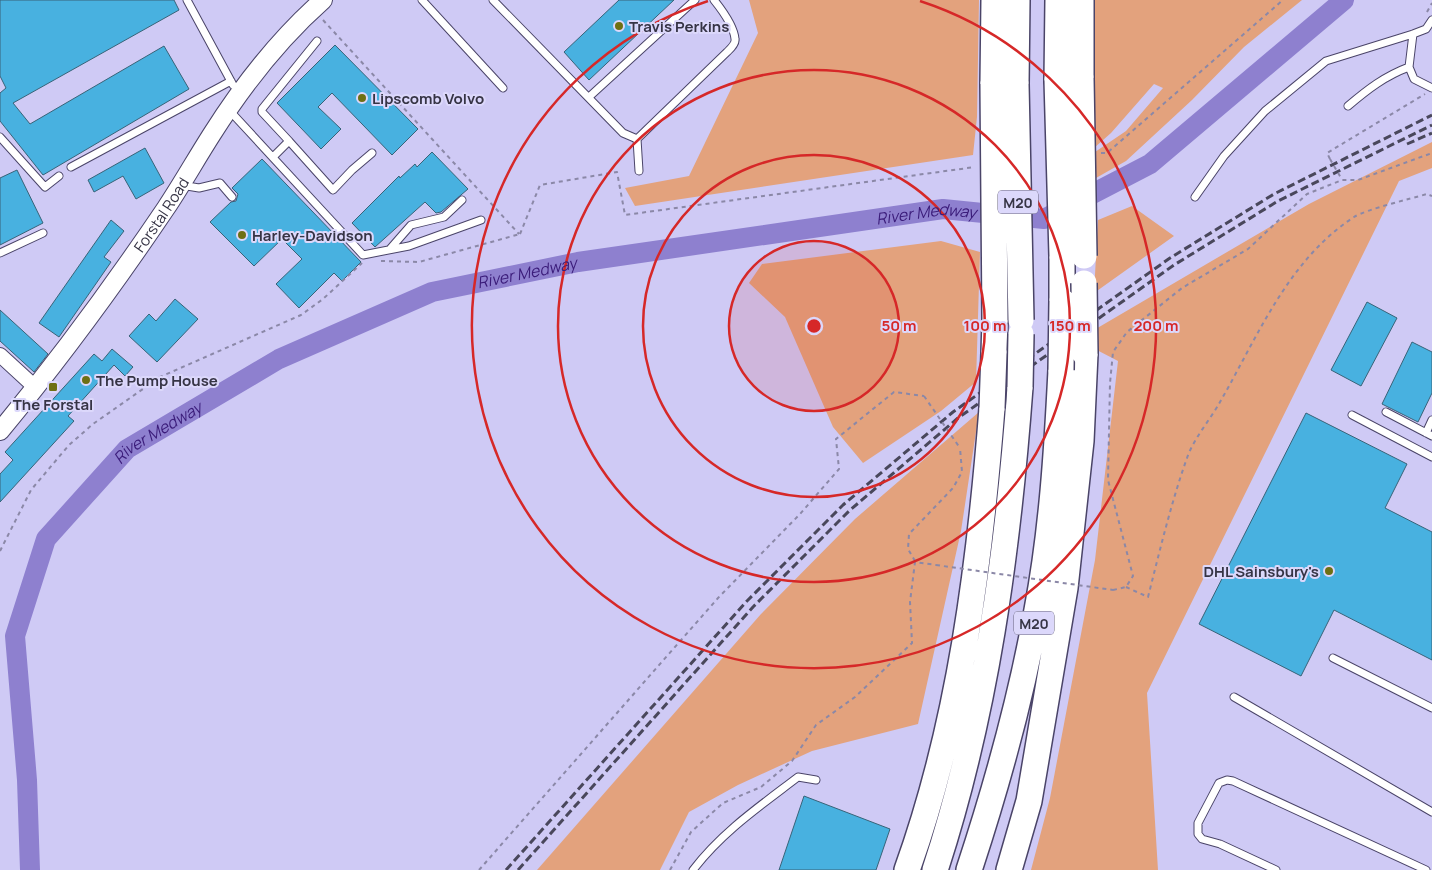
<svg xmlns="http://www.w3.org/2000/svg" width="1432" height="870" font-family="Manrope,sans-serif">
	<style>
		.green { fill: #e3a27d }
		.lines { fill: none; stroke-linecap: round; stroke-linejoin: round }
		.river { stroke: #8e80cf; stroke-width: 20 }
		.building { fill: #48b1e0; stroke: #386378 }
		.service-casing { stroke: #4a4468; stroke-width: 9 }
		.minor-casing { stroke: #4a4468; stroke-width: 16 }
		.tertiary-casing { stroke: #4a4468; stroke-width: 20 }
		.motorway-casing { stroke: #4a4468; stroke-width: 28 }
		.path { stroke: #8b88a7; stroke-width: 2; stroke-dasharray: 4 4; stroke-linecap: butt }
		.service { stroke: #fff; stroke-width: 7 }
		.minor { stroke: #fff; stroke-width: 14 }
		.tertiary { stroke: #fff; stroke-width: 18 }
		.motorway { stroke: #fff; stroke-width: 25 }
		.rail { stroke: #49475b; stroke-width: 3; stroke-dasharray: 8 4; stroke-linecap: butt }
		.motorway-bridge-casing { stroke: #4a4468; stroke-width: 28; stroke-linecap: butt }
		.path-bridge { stroke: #8b88a7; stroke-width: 2; stroke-dasharray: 4 4; stroke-linecap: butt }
		.motorway-bridge { stroke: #fff; stroke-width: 25 }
		.ring { fill: none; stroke: #d62828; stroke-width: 2.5 }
		.poi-dot { fill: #6e7014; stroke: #dcd8fb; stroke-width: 2 }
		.labels { text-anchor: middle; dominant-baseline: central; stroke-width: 4; stroke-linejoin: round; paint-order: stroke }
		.shield { fill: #dcd8fb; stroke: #68657c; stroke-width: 1 }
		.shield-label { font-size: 14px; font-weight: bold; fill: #363445 }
		.poi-label { font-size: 15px; font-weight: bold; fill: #363445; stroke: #dcd8fb; text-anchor: start }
		.street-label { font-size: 15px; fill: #363445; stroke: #dcd8fb }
		.water-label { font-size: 16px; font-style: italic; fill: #3b1c7a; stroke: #dcd8fb }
		.centre { fill: #d62828; stroke: #dcd8fb; stroke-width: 2.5 }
		.ring-label { font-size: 15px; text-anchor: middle; font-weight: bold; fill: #d62828; stroke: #dcd8fb; stroke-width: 4; stroke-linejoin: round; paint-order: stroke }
	</style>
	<rect width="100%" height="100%" fill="#cfcaf5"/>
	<path class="green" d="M749,0H979L977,117L973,155L635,206L625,188L689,176L758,33Z
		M1095,0H1302L1244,47L1192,100L1126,161L1096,178L1095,152L1126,131L1163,88L1154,84L1111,133L1094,148Z
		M1432,142V168L1399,181L1147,693L1158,870H1031L1050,798L1095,560L1118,361L1093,348L1094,330L1309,204Z
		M1132,206L1174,236L1094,293L1098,220Z
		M941,241L980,252L976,382L941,411L863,463L833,427L785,317L749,283L762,264Z
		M979,412L961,531L918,724L812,751L738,785L689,812L660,870H537L761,614L855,519Z"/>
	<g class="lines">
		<path class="river" id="s1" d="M30,870L27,780L15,636L46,539L127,449L279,359L432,292L578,262L943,209L1044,219L1150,164L1344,0"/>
	</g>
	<path class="building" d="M0,0H174L179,10L13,103L30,124L164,46L189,89L43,175L0,121V93L6,88L0,76Z
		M619,0H674L589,80L564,52Z
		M335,45L418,129L392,155L332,93L318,107L341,129L321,149L277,103Z
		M145,148L164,183L136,199L123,176L94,192L88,180Z
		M432,152L468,189L441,212L436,213L425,202L375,247L352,223L399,176L400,178L415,164L417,167Z
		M262,159L361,262L342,281L334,273L299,308L276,284L302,259L282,239L254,266L210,222L231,202L236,201L238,194L232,188Z
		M17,170L43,223L0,245V178Z
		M111,220L124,231L104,257L111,262L59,337L39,323Z
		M175,299L198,319L157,362L129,336L149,314L156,321Z
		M1367,302L1397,318L1361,386L1331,370Z
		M0,310L48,354L34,372L0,341Z
		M1412,342L1432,352V393L1418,422L1382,404Z
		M112,349L133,367L125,376L114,365L68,416L74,421L0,502V474L13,460L5,452L94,354L102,361Z
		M1306,413L1407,464L1385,508L1432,532V660L1334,610L1301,676L1199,624Z
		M804,796L890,829L876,870H779Z"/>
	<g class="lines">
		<defs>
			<path id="service" d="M187,0L233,85
				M422,0L503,88
				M493,0L623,133L637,139
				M1413,34L1409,67L1414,79L1432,88
				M589,97L695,0
				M1348,106C1368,89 1385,76 1409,67
				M229,110L363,255L409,246L481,220
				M0,137L45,187L59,176
				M637,139L727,52C730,49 736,44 735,39C734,26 722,10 714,0
				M637,139L639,171
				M289,141L262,112V109L317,41
				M273,157L289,141L333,190L352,170L372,153
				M71,167L231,81
				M181,185L199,188L220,183L232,197
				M1195,197L1224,156L1265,111L1326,61L1413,34L1426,29L1432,20
				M390,249L411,225L444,217L462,200
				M0,253L43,233
				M1386,412L1432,436
				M1352,415L1432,457
				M1426,433L1432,420
				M1333,658L1432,708
				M1234,697L1432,812
				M693,870C722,832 760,806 798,777L816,780
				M1276,870L1220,844L1202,839L1198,834V823L1219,783L1227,780L1233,781L1426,870"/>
			<path id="minor" d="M0,355L36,388"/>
			<g id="tertiary">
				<path id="s2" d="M0,431C59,360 114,285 166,208C182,184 196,159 212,134C243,85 280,38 323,0"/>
			</g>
			<path id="motorway" d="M1081,78V0
				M1057,80L1058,0
				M993,84L994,0
				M1016,84L1017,0
				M1062,256V301
				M994,353L995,320
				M907,870C960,723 980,563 992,408
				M935,870C986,714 1008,550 1020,387
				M969,870C997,785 1021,699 1037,610C1052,531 1057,450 1061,370
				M1009,870L1029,801L1065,588L1081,441L1085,354"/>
		</defs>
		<use href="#service" class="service-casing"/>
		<use href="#minor" class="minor-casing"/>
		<use href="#tertiary" class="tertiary-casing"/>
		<use href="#motorway" class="motorway-casing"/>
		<path class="path" d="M1427,12L1432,3
			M323,20L519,234
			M1101,153H1107L1283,0
			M1330,159L1327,153L1425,94
			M520,234L540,185L617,172L625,215L975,167
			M381,261L419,262L520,234
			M0,551L31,490L69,445L93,424L160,377L301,315L323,299L362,263
			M915,561L908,549L909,534L953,488L962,472L960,448
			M1126,587L1148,597C1160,550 1171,503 1187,458C1194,438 1210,420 1220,402C1258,336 1288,260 1354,217C1367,209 1410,199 1427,194L1432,196
			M1113,590L1126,587L1133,576L1108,480L1110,383L1113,352L1127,332L1182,288L1248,249L1307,194L1342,180H1358L1432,153
			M479,870L718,598L800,514L839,469L836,439L894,392L924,396
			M670,870L691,832L723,803L761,787L792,761L816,725L855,697L912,643L910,602L915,562L936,565"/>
		<use href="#service" class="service"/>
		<use href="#minor" class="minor"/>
		<use href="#tertiary" class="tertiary"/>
		<use href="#motorway" class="motorway"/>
		<path class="rail" d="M1407,144L1432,133
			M506,870L747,601L843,505L953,412L1170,258L1274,194L1432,115
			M518,870L753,607L849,511L958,418L1174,265L1278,201L1432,125"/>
		<defs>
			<path id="motorway-bridge" d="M1081,78L1084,256
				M1057,80L1062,256
				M993,84L995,320
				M1016,84L1021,320
				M1084,283L1085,354
				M1061,370L1062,301
				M1020,387L1021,334
				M992,408L994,353"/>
		</defs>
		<use href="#motorway-bridge" class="motorway-bridge-casing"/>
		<path class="path-bridge" d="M1330,159L1341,178
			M924,396L960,448
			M936,565L1113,590"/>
		<use href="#motorway-bridge" class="motorway-bridge"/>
	</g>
	<circle cx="814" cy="326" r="85" fill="#d62828" fill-opacity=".12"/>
	<g class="ring">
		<circle cx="814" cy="326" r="85"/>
		<circle cx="814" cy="326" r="171"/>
		<circle cx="814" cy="326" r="256"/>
		<path d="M920 1A342 342 0 1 1 708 1"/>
	</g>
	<g class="poi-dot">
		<circle cx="619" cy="26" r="5"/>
		<circle cx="362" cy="98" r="5"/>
		<circle cx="242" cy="235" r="5"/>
		<circle cx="86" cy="380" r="5"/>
		<rect x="48" y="382" width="10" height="10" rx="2.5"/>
		<circle cx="1329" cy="571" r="5"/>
	</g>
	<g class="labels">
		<g class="shield">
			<rect x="998" y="190.5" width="40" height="23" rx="4"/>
			<rect x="1014" y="611.5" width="40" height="23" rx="4"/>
		</g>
		<g class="shield-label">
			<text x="1018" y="202">M20</text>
			<text x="1034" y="623">M20</text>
		</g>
		<g class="poi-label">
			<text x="629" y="26">Travis Perkins</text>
			<text x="372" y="98">Lipscomb Volvo</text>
			<text x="252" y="235">Harley-Davidson</text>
			<text x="96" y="380">The Pump House</text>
			<text x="53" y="404" text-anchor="middle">The Forstal</text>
			<text x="1319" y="571" text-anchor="end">DHL Sainsbury's</text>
		</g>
		<g class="street-label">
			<text stroke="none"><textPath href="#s2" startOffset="270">Forstal Road</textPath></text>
		</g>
		<g class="water-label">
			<text stroke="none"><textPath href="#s1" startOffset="1302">River Medway</textPath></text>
			<text stroke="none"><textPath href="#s1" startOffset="898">River Medway</textPath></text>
			<text stroke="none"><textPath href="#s1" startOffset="492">River Medway</textPath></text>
		</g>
	</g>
	<circle cx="814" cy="326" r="8" class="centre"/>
	<g class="ring-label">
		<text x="899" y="331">50 m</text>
		<text x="985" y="331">100 m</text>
		<text x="1070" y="331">150 m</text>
		<text x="1156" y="331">200 m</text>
	</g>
</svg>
